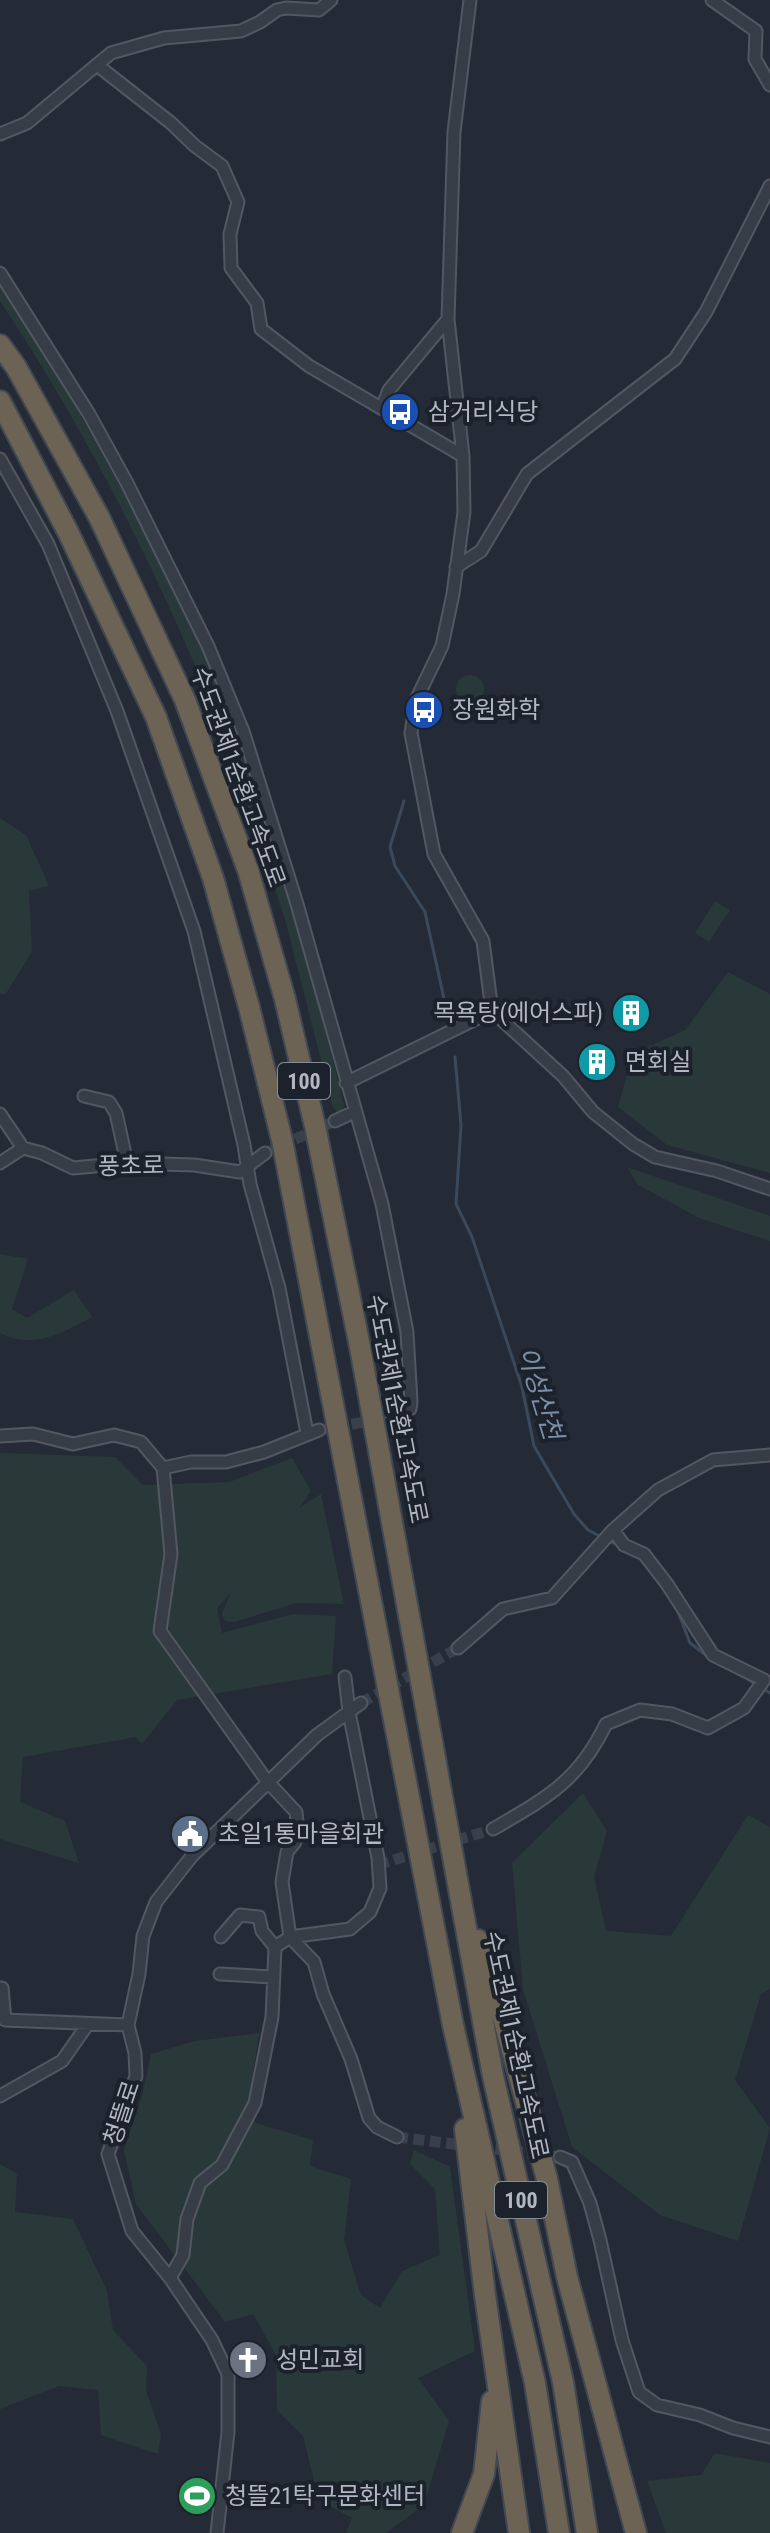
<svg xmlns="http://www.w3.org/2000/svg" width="770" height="2533" font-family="'Roboto Condensed','Noto Sans KR',sans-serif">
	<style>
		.green { fill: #293939 }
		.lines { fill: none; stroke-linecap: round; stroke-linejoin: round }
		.stream { stroke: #3b495d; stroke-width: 3 }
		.street-tunnel { stroke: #39404b; stroke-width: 11; stroke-dasharray: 11 5.5; stroke-linecap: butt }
		.street-casing { stroke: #525861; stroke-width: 15 }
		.highway-casing { stroke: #424851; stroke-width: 24 }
		.street { stroke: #373d47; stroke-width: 11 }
		.highway { stroke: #6c6355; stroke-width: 20 }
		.labels { text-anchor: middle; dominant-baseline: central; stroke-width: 8; stroke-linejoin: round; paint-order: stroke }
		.shield { fill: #1c222b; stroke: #858b95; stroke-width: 2 }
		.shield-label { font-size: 22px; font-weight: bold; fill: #b2b8c3 }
		.poi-label { font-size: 24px; fill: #b2b8c3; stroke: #1c222b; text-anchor: start }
		.street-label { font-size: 24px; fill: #b2b8c3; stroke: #1c222b }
		.water-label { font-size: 26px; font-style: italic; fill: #7d8fa8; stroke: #1c222b }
	</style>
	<rect width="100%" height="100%" fill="#242b36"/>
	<path class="green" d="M0,284C60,377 114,471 164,570C189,621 215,672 234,726L230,734L224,736C164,584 91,438 0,301Z
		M456 689a14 14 0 1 1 28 0a14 14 0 1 1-28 0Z
		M234,739L241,745L314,985L344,1105L340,1115L333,1107L285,919L226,741Z
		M0,818L26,835L49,886L29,891L32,952L5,995L0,993Z
		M715,901L730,910L709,942L695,933Z
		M728,972L770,994V1173L667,1145L618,1107L633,1054L685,1030Z
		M627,1167L770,1216V1241L699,1218L637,1184Z
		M0,1254L28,1259L12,1309L27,1318L74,1290L92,1317C62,1333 34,1350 0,1333Z
		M0,1453L115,1457L143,1485L229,1482L292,1458L311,1491L299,1508L321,1494L344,1604L296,1603L235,1622L225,1621L222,1614L231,1592L217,1608L222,1633L293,1614L336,1616L332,1674L177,1700L142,1744L136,1737L23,1757L20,1802L65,1821L79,1863L0,1839Z
		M583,1793L607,1831L594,1877L606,1931L671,1936L748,1815L770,1827V1989L761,1994L735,2080L770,2128L738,2241L660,2215L572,2147L523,1989L512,1863Z
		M259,2033L248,2106L256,2123L313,2140L310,2166L351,2179L344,2240L361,2295L380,2308L402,2271L440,2255L435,2189L410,2164L414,2150L450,2167L475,2351L418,2378L449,2421L424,2505L386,2533H346L352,2518L319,2500L303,2436L277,2410L276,2355L253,2314L225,2322L136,2204L124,2150L143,2092L151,2054L195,2041Z
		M0,2164L17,2174L15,2212L73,2219L107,2291L113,2330L147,2366L146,2391L161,2434L158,2454L101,2435L98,2390L59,2386L0,2409Z
		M715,2453L770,2463V2533H666L647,2481L701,2475Z"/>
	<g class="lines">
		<path class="stream" d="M404,801L390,847L395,866L425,912L444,999L449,1008
			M455,1057L461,1125L456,1204L472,1237L522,1387L534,1446L574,1514L588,1530L621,1547
			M676,1607L690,1643L711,1659
			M724,1666L756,1684
			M762,1688L770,1693"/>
		<path class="street-tunnel" d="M265,1153L335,1121
			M319,1430L393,1417
			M361,1703L458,1648
			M378,1865L493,1829
			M397,2137L560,2157"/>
		<defs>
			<path id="street" d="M712,0L756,31L755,59L770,85
				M97,65L171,123L195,146L222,166L238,202L230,234L231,268L257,303L261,329L309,366L463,456L464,512L453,594L442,646L416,700L411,733L434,854L483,941L492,1011L563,1076L593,1112L633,1144L655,1157L717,1171L770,1189
				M0,134L27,123L111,53L164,38L241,31L260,22L277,10L286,8L319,10L331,0
				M0,273L89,414L127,483L208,646L243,731L297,904L382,1204L407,1332L411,1402L410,1409L393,1417
				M382,408L389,390L448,319
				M463,456L448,319L454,132L470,0
				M0,459L48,544L117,711L194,931L244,1145L250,1184L279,1288L307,1433
				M456,567L481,551L527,474L675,359L706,312L770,186
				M346,1083L492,1011
				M84,1096L109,1102L116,1113L127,1163
				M0,1114L23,1148
				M335,1121L354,1112
				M0,1163L23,1148L42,1153L73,1168L127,1163L194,1165L240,1172L265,1153
				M0,1436L33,1434L73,1444L114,1435L141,1442L163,1468L171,1554L160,1631L267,1781L296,1812L298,1830L295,1842L287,1852L282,1882L290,1937L314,1962L323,1994L351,2059L369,2118L377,2127L397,2137
				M163,1468L191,1462H226L264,1452L319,1430
				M458,1648L503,1609L552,1598L613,1530L658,1490L713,1460L770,1455
				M493,1829C546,1798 578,1782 606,1724L640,1710L672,1714L708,1728L744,1708L764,1680L713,1655L667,1584L644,1554L624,1545L613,1530
				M221,1937L240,1915L259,1917L262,1931L275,1947
				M220,1974L273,1977
				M2,1988L5,2020L128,2025
				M0,2096L62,2061L88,2024
				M560,2157L572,2162L590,2203L600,2240L622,2340L639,2392L657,2405L700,2415L733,2428L770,2437
				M170,2278L183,2255L187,2219L200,2183L222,2165L255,2103L272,2017L275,1947L290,1937L350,1929L370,1912L380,1888L378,1858L349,1712L345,1677
				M217,2533L228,2432V2374L212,2340L170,2278L132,2231L108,2154L136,2076L135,2053L128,2025L139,1974L143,1936L156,1902L192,1856L317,1735L361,1703"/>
			<path id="highway" d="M0,345L16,367L99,517L185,700L248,870L285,999L315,1126L360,1347L493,2076L563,2382L587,2533
				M0,401L68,532L156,717L213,878L249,1007L282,1140L453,2025L535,2383L559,2533
				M478,1940L501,2010L547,2179L567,2277L636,2533
				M465,2129L485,2295L519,2533
				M462,2533L484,2474L492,2401"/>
		</defs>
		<use href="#street" class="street-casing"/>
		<use href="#highway" class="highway-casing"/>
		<use href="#street" class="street"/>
		<use href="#highway" class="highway"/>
	</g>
	<defs>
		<symbol id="bus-disc" viewBox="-11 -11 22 22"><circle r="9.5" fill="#1a4fb4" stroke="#1c222b"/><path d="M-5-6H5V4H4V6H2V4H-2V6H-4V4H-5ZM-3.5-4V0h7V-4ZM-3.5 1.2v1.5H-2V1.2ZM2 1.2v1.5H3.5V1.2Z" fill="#fff"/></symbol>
		<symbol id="building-disc" viewBox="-11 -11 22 22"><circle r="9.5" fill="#0f9aa8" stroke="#1c222b"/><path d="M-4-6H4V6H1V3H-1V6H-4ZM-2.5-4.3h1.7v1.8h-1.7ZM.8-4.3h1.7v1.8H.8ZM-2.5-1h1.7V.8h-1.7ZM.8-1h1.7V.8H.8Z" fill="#fff"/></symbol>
		<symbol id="civic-disc" viewBox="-11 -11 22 22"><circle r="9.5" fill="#5c6f8a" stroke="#1c222b"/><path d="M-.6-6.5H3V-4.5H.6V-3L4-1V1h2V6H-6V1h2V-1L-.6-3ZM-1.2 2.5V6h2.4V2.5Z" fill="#fff"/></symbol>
		<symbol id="church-disc" viewBox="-11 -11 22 22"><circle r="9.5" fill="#6b7280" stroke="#1c222b"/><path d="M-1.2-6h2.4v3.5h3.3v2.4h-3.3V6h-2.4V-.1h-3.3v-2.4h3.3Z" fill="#fff"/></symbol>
		<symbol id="stadium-disc" viewBox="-11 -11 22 22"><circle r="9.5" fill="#2e9e5b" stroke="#1c222b"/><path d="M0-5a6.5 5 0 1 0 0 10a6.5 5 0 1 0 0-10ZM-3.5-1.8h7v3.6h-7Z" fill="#fff"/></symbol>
	</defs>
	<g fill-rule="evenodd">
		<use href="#bus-disc" x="378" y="390" width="44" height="44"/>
		<use href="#bus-disc" x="402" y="688" width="44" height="44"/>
		<use href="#building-disc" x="609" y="991" width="44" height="44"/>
		<use href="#building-disc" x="575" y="1040" width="44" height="44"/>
		<use href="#civic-disc" x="168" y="1812" width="44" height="44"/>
		<use href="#church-disc" x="226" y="2338" width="44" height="44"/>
		<use href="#stadium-disc" x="175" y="2474" width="44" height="44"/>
	</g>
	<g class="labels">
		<g class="shield">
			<rect x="278" y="1063" width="52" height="36" rx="6"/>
			<rect x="495" y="2182" width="52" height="36" rx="6"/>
		</g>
		<g class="shield-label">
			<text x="304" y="1081">100</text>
			<text x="521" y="2200">100</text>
		</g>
		<g class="poi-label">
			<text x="428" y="412">삼거리식당</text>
			<text x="452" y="710">장원화학</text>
			<text x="603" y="1013" text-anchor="end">목욕탕(에어스파)</text>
			<text x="625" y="1062">면회실</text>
			<text x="218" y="1834">초일1통마을회관</text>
			<text x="276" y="2360">성민교회</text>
			<text x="225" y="2496">청뜰21탁구문화센터</text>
		</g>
		<g class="street-label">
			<text transform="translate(238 777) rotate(70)">수도권제1순환고속도로</text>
			<text transform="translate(131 1166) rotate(-1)">풍초로</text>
			<text transform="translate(397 1409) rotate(79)">수도권제1순환고속도로</text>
			<text transform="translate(516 2045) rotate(78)">수도권제1순환고속도로</text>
			<text transform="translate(122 2113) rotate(-72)">청뜰로</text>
		</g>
		<g class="water-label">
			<text transform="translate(540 1393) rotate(73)">이성산천</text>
		</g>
	</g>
</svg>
